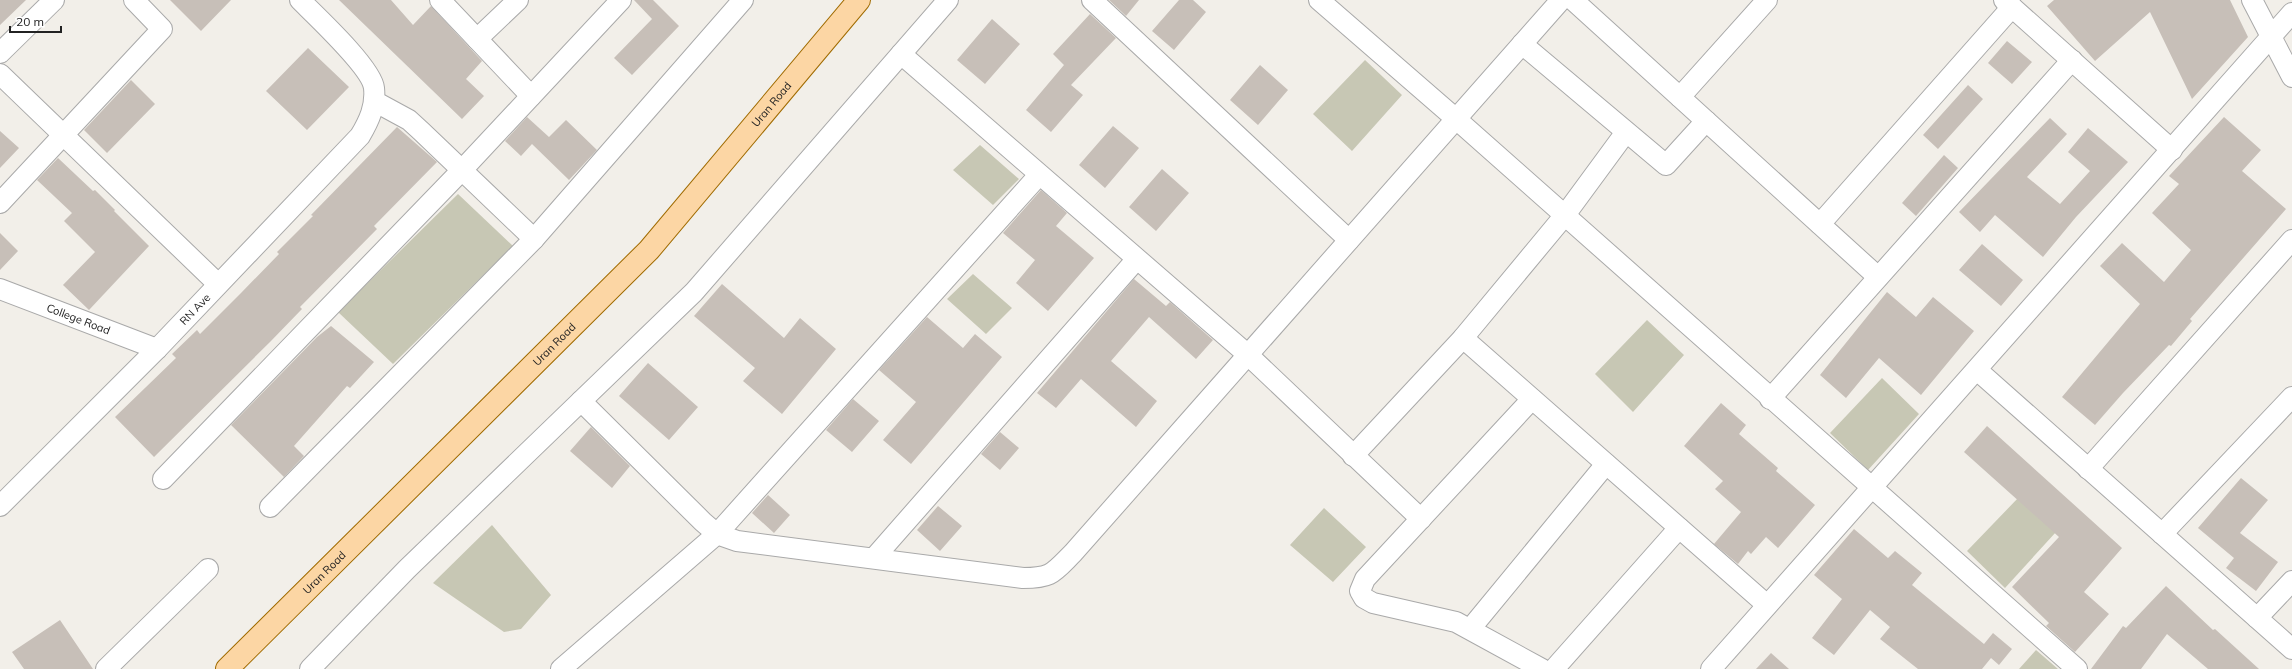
<svg xmlns="http://www.w3.org/2000/svg" width="2292" height="669" font-family="Mulish,sans-serif">
	<style>
		.construction { fill: #c7c7b4 }
		.building { fill: #c7bfb8 }
		.lines { fill: none; stroke-linecap: round; stroke-linejoin: round }
		.minor-casing { stroke: #a9a9a9; stroke-width: 22 }
		.primary-casing { stroke: #a06b00; stroke-width: 24 }
		.minor { stroke: #fff; stroke-width: 20 }
		.primary { stroke: #fcd6a4; stroke-width: 22 }
		.labels { text-anchor: middle; dominant-baseline: central; stroke-width: 3; stroke-linejoin: round; paint-order: stroke }
		.street-label { font-size: 11px; fill: #222; stroke: #fff }
	</style>
	<rect width="100%" height="100%" fill="#f2efe9"/>
	<path class="construction" d="M1365,60L1402,95L1352,151L1313,114Z
		M980,145L1019,179L993,205L953,170Z
		M458,194L513,246L393,364L338,312Z
		M973,274L1012,308L986,334L947,299Z
		M1647,320L1684,355L1633,412L1595,374Z
		M1882,378L1919,414L1868,470L1830,433Z
		M2019,497L2056,532L2005,588L1967,551Z
		M1324,508L1366,547L1333,582L1290,545Z
		M492,525L551,595L521,629L504,632L433,583Z
		M2036,650L2058,669H2019Z"/>
	<path class="building" d="M0,0H26L0,25Z
		M170,0H231L201,31Z
		M339,0H391L413,25L431,6L482,61L466,79L484,96L462,119Z
		M634,0H653L679,26L632,75L614,58L652,19Z
		M1109,0H1139L1126,16Z
		M1179,0H1193L1206,12L1174,50L1152,31Z
		M2054,0H2230L2248,37L2192,99L2150,12L2095,61L2047,6Z
		M1090,14L1116,38L1071,85L1083,95L1051,132L1026,110L1064,65L1053,54Z
		M992,19L1020,44L985,84L957,60Z
		M2007,41L2032,62L2012,84L1988,63Z
		M308,48L349,87L307,130L266,91Z
		M1260,65L1288,90L1258,125L1230,100Z
		M131,80L155,104L107,153L84,130Z
		M1968,85L1983,99L1938,149L1923,135Z
		M527,117L549,137L566,120L597,150L569,180L532,144L521,156L505,141Z
		M2224,117L2261,150L2242,171L2286,209L2190,319L2192,321L2171,346L2169,345L2123,393L2095,425L2062,397L2140,304L2100,266L2122,243L2164,282L2191,250L2152,213L2179,184L2169,176Z
		M2050,118L2067,134L2027,177L2060,204L2090,171L2068,152L2088,128L2128,162L2076,217L2043,257L1995,215L1980,232L1959,212Z
		M1113,126L1139,148L1105,188L1079,165Z
		M397,127L437,162L374,226L377,229L300,307L302,309L270,342L154,457L115,417L176,358L172,354L197,330L200,334L241,293L279,254L277,252L313,216L311,215Z
		M0,131L19,148L0,168Z
		M1944,155L1958,168L1916,216L1902,203Z
		M58,158L93,191L95,190L115,210L114,211L149,246L89,310L63,285L95,252L64,221L72,213L37,180Z
		M1162,169L1189,193L1156,231L1129,207Z
		M1041,190L1067,213L1056,226L1094,258L1048,311L1016,283L1035,260L1003,233Z
		M0,233L18,251L0,270Z
		M1982,244L2023,280L2001,306L1959,270Z
		M1134,279L1166,306L1170,302L1213,340L1196,359L1149,317L1111,361L1157,401L1136,427L1081,379L1056,408L1037,393Z
		M722,284L784,338L800,318L836,349L782,414L743,381L755,368L694,316Z
		M1887,292L1916,317L1933,297L1974,331L1921,395L1879,358L1846,398L1820,375Z
		M927,317L963,348L975,334L1002,357L911,464L883,440L916,402L879,370Z
		M331,326L374,362L350,388L347,386L294,446L304,456L284,477L231,425L317,337Z
		M648,363L698,407L669,440L619,396Z
		M853,399L879,421L852,452L826,430Z
		M1721,403L1746,425L1739,434L1778,468L1776,471L1815,505L1778,548L1766,537L1751,554L1748,551L1738,564L1714,544L1741,512L1715,489L1723,481L1684,446Z
		M1987,426L2122,548L2084,592L2109,614L2075,652L2046,626L2049,623L2012,587L2059,537L1964,452Z
		M591,427L630,466L612,488L570,451Z
		M1000,432L1019,448L1000,470L981,454Z
		M2241,478L2268,500L2240,533L2278,562L2256,591L2226,568L2234,558L2198,528Z
		M768,495L790,515L774,533L752,513Z
		M938,506L962,526L940,551L917,530Z
		M1854,529L1888,558L1895,551L1922,573L1912,585L1984,644L1993,633L2012,649L1999,665L1991,658L1982,669H1918L1880,639L1890,627L1870,610L1834,655L1812,638L1842,599L1814,575Z
		M2166,586L2213,630L2215,629L2259,669H2208L2167,634L2141,669H2091L2123,626L2126,628Z
		M60,620L93,669H24L12,652Z
		M1771,653L1789,669H1756Z"/>
	<g class="lines">
		<defs>
			<g id="minor">
				<path d="M440,0L531,96"/>
				<path d="M1092,0L1349,240"/>
				<path d="M1319,0L1455,118L2077,669"/>
				<path d="M1573,0L1878,277"/>
				<path d="M2004,0L2172,150"/>
				<path d="M2252,0L2292,77"/>
				<path d="M477,39L518,0"/>
				<path d="M1522,44L1666,165L1706,121"/>
				<path d="M0,53L54,0"/>
				<path d="M901,54L1247,354L1421,519"/>
				<path d="M0,74L218,284"/>
				<path d="M1680,97L1767,0"/>
				<path d="M374,101L409,120L421,131L534,239"/>
				<path d="M0,203L162,29L134,0"/>
				<path d="M1820,224L2012,7"/>
				<path id="s1" d="M0,289L157,349"/>
				<path d="M1463,338L1767,605"/>
				<path d="M1977,370L2292,649"/>
				<path d="M1532,399L1365,579L1360,591L1364,598L1373,603L1456,622L1542,669"/>
				<path d="M1770,399L2072,60"/>
				<path d="M581,401L703,522L717,534L737,541L1023,578C1052,578 1053,573 1073,553L1561,0"/>
				<path d="M1353,456L1463,338L1565,215L1626,132"/>
				<path d="M2088,469L2292,240"/>
				<path d="M163,479L462,170L621,0"/>
				<path id="s2" d="M0,506L157,349L360,136C369,121 376,106 374,88C372,68 316,16 300,0"/>
				<path d="M270,507L534,239L743,0"/>
				<path d="M2162,534L2292,397"/>
				<path d="M874,558L1136,260"/>
				<path d="M2257,618L2292,581"/>
				<path d="M1471,628L1606,464"/>
				<path d="M106,669L208,569"/>
				<path d="M310,669L407,569L694,292L948,0"/>
				<path d="M561,669L717,534L1039,175"/>
				<path d="M1554,669L1679,528"/>
				<path d="M1711,669L2292,13"/>
			</g>
			<g id="primary">
				<path id="s3" d="M227,669L649,250L859,0"/>
			</g>
		</defs>
		<use href="#minor" class="minor-casing"/>
		<use href="#primary" class="primary-casing"/>
		<use href="#minor" class="minor"/>
		<use href="#primary" class="primary"/>
	</g>
	<g class="labels">
		<g class="street-label">
			<text stroke="none"><textPath href="#s3" startOffset="785">Uran Road</textPath></text>
			<text stroke="none"><textPath href="#s2" startOffset="277">RN Ave</textPath></text>
			<text stroke="none"><textPath href="#s1" startOffset="84">College Road</textPath></text>
			<text stroke="none"><textPath href="#s3" startOffset="461">Uran Road</textPath></text>
			<text stroke="none"><textPath href="#s3" startOffset="137">Uran Road</textPath></text>
		</g>
	</g>
	<path d="M10 26v6h51v-6" fill="none" stroke="#222222" stroke-width="2"/>
	<text x="16" y="26" font-size="12" fill="#222222" stroke="#ffffff" stroke-width="3" paint-order="stroke">20 m</text>
</svg>
